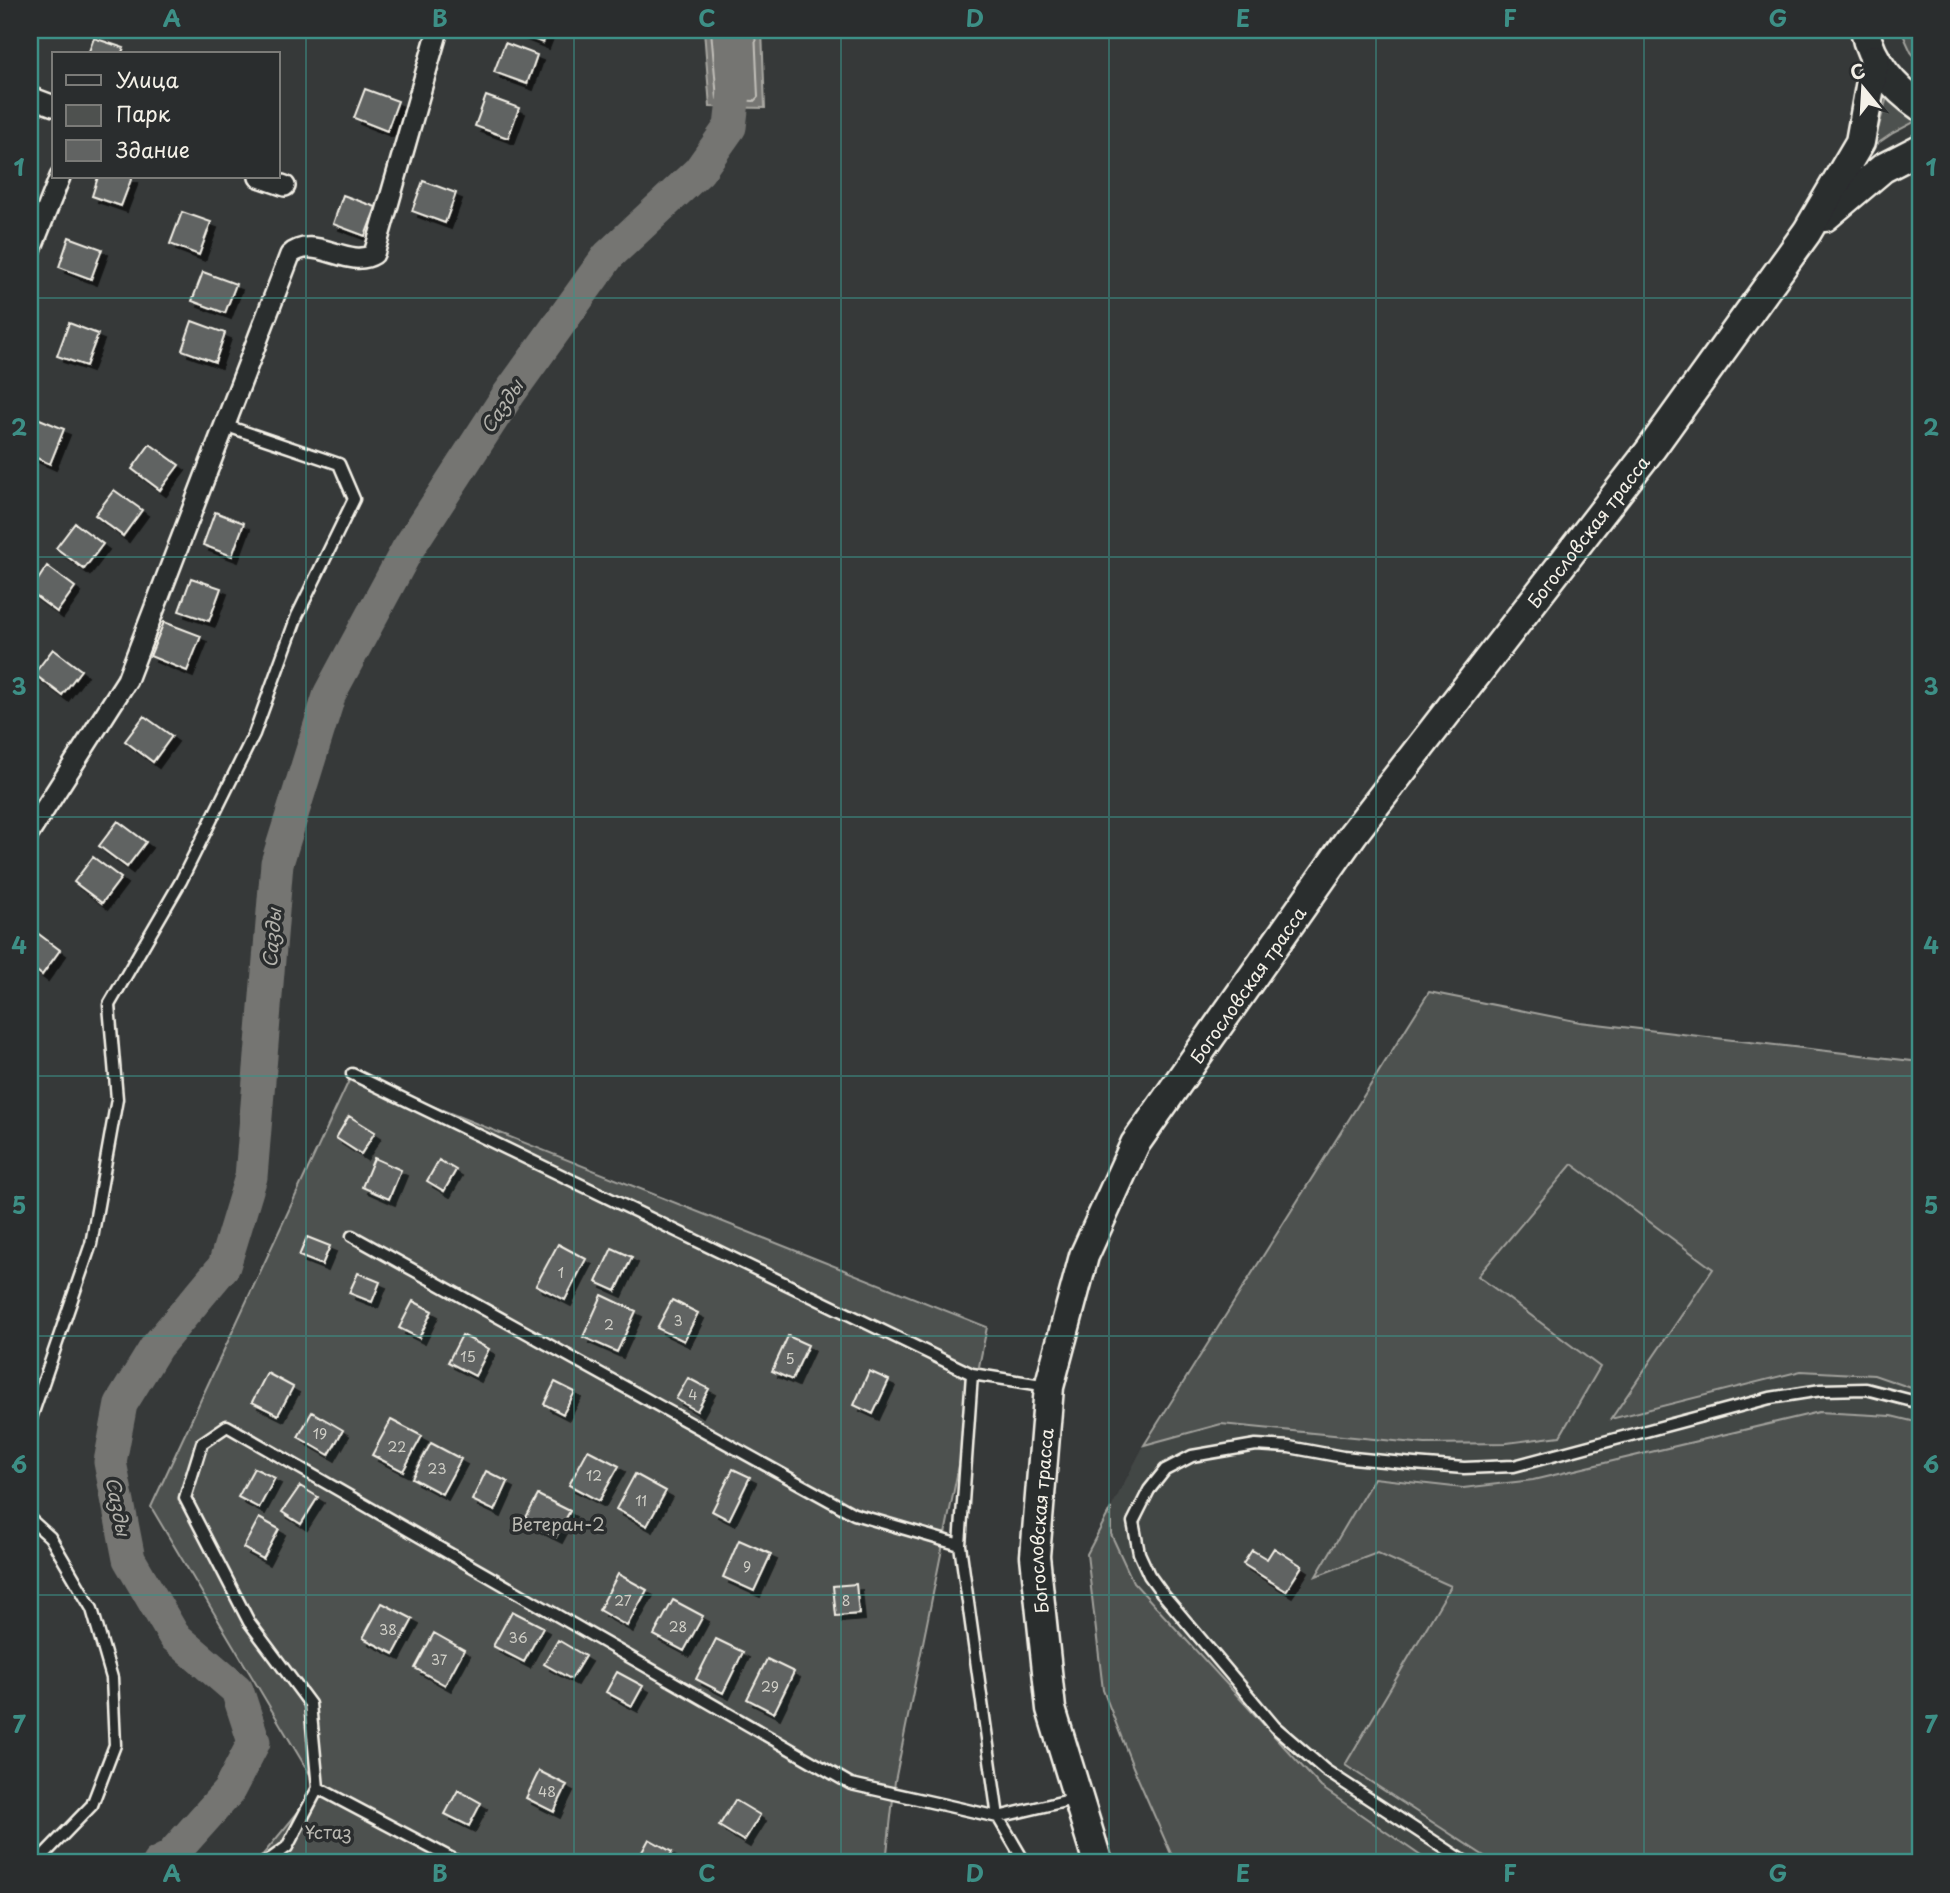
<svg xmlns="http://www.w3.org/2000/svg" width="1950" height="1893" font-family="'Playpen Sans',sans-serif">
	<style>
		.built { fill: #434645 }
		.green { fill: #4e514f; stroke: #a1a19c; stroke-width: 2 }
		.water { fill: #757572; stroke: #a8a7a1; stroke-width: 2 }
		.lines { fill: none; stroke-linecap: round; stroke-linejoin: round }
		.shore { stroke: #c1bfb9; stroke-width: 2 }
		.river { stroke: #757572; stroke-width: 33 }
		.building { fill: #616362; stroke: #f4f1e8; stroke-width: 2; filter: url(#shadow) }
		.service-casing { stroke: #f4f1e8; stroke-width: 15 }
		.minor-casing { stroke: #f4f1e8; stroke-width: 24 }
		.secondary-casing { stroke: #f4f1e8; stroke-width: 33 }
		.service { stroke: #2a2d2e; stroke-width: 10 }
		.minor { stroke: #2a2d2e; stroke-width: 19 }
		.secondary { stroke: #2a2d2e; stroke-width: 28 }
		.grid { fill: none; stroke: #3d8f86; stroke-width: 2; stroke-opacity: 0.55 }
		.labels { text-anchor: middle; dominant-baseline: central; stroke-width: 7; stroke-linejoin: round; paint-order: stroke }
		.number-label { font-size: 14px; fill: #cfcec6 }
		.street-label { font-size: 18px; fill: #f4f1e8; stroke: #2a2d2e }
		.park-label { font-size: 18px; fill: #bab9b2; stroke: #2a2d2e }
		.water-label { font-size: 19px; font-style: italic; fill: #b4b3ad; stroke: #2a2d2e }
		.neatline { fill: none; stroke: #3d8f86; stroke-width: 2.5 }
		.grid-label { font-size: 23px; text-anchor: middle; font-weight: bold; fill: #3d8f86 }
	</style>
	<defs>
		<filter id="shadow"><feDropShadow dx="6" dy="6" stdDeviation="0" flood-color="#0009"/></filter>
	</defs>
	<rect width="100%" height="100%" fill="#363939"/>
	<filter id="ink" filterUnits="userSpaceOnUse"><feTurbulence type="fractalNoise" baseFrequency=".0143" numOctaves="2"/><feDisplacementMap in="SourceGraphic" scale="14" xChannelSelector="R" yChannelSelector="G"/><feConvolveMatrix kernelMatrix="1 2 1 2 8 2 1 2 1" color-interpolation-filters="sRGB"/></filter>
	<g filter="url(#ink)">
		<path class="built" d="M1429,992L1580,1022L1920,1062V1863H1175L1133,1767L1103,1690L1087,1554L1144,1445Z"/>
		<path class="green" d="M1901,30H1920V63L1911,52Z
			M1890,86L1920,119L1893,133L1868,150L1879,126Z
			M1429,992L1580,1022L1920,1062V1391L1874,1375L1801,1371L1611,1419L1713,1269L1572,1164L1478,1276L1600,1367L1560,1436L1507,1443L1425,1444L1221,1424L1144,1445Z
			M352,1074L987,1327L895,1781L887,1853L939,1863H256L318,1788L151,1507Z
			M1819,1412L1891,1416L1920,1423V1863H1495L1345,1765L1451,1586L1377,1553L1316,1576L1374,1478L1463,1488L1533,1480Z
			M1111,1508V1534L1133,1582L1321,1787L1431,1863H1175L1133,1767L1103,1690L1087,1554Z"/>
		<path class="water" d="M704,30H762L765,108L710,107Z"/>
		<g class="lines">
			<path class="shore" d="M711,30L717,99L754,101L758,97L755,30
				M720,30L724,89L727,92H745L749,88L747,30"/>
			<path class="river" d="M158,1863L170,1857L228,1792L254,1742L237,1690L174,1636L129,1559L110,1462L121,1404L156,1347L224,1266L251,1177L277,863L330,693L407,550L506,398L608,256L699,171L730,127L736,75L735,30"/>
		</g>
		<path class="building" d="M511,30H548L543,43Z
			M94,38L124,48L121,54H88Z
			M505,43L537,55L527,84L494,72Z
			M365,89L398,101L387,131L354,118Z
			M486,96L519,108L508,138L475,126Z
			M98,177H132L121,206L92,196Z
			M423,181L456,193L445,223L412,211Z
			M343,195L376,207L365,236L333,224Z
			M182,212L211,222L199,255L170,244Z
			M69,237L102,249L91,279L59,267Z
			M203,272L236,284L225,313L192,301Z
			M192,321L225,333L215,362L182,350Z
			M69,323L98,334L86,366L57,356Z
			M30,415L64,429L50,464L30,455Z
			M150,444L179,465L160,490L132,469Z
			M114,490L142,510L123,536L95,515Z
			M215,512L244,523L232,556L203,545Z
			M75,523L103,544L84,569L56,548Z
			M47,566L75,587L57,612L30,592Z
			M191,578L221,588L209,621L179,611Z
			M164,622L201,636L187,671L150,656Z
			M53,649L81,670L62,695L34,674Z
			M144,716L172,736L153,762L125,741Z
			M118,821L146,842L127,867L99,846Z
			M93,857L121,878L102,903L74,882Z
			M32,929L60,950L42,975L30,966V932Z
			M349,1116L375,1132L361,1154L336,1138Z
			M374,1158L401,1170L389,1199L362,1187Z
			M439,1160L456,1170L444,1191L427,1181Z
			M307,1237L330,1246L322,1265L299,1256Z
			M558,1244L586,1259L565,1300L536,1285Z
			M612,1248L632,1257L616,1291L596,1282Z
			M358,1273L380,1282L372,1302L349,1293Z
			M602,1295L636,1311L617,1352L583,1337Z
			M672,1300L698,1313L684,1341L657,1328Z
			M413,1301L432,1311L419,1338L399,1328Z
			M462,1335L489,1349L475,1376L448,1362Z
			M788,1336L808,1345L792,1380L772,1371Z
			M869,1371L889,1380L873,1414L854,1405Z
			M267,1373L293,1387L278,1415L252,1402Z
			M688,1378L709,1389L697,1411L676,1399Z
			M555,1382L575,1392L563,1414L544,1404Z
			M312,1412L343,1430L329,1455L298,1437Z
			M391,1420L422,1436L403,1471L372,1455Z
			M431,1443L461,1459L442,1494L412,1478Z
			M588,1450L619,1466L599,1501L569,1485Z
			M254,1468L275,1478L259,1508L238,1497Z
			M733,1469L750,1477L729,1520L712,1511Z
			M486,1471L508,1482L495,1511L472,1500Z
			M635,1474L666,1491L647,1526L616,1509Z
			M300,1486L318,1497L301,1524L282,1512Z
			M538,1495L570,1511L556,1537L524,1521Z
			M259,1518L279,1529L263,1559L243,1548Z
			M739,1540L771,1554L754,1591L723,1577Z
			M1274,1548L1302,1566L1286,1591L1243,1564L1252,1550L1267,1559Z
			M618,1574L647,1590L627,1626L599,1610Z
			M856,1584L859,1614L836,1616L833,1586Z
			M673,1600L703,1616L684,1651L654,1635Z
			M382,1603L413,1619L394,1654L363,1638Z
			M512,1611L543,1627L524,1662L493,1646Z
			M434,1633L464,1650L445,1685L415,1668Z
			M716,1639L743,1652L723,1693L696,1679Z
			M558,1640L585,1656L571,1679L544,1664Z
			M767,1659L794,1672L774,1713L747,1699Z
			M617,1672L643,1686L632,1706L606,1692Z
			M539,1771L567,1785L554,1812L526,1798Z
			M458,1790L481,1803L469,1826L445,1814Z
			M735,1800L760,1815L744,1841L719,1826Z
			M649,1839L672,1852L666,1863H636Z"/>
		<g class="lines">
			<defs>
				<path id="service" d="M352,1074L972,1374L960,1545
					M352,1236L854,1514L960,1545L998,1817L1025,1863
					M972,1374L1048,1386
					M30,1421L91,1244L117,1099L109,1005L181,881L254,734L297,616L354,499L339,464L224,425
					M30,1519L50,1537L92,1609L112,1678L115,1745L92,1805L36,1863
					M318,1788L460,1863
					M265,1863L287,1847L318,1788L310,1704L249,1622L185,1498L202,1443L227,1426L851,1784L998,1817L1074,1799
					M1467,1863L1325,1770L1275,1727L1162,1593L1149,1575L1139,1553L1133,1522L1149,1490L1165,1470L1192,1456L1256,1445L1289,1447L1343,1457L1414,1464L1464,1468L1514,1466L1770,1398L1821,1390L1866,1389L1920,1403"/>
				<path id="minor" d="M30,97L54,106
					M259,177L285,186
					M30,252L60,177
					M30,832L127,680L290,255C313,233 349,270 374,254L438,30"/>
				<g id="secondary">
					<path d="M1865,30C1870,61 1895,89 1920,106"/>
					<path d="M1825,217L1883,168L1920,149"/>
					<path id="s1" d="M1098,1863L1051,1709L1035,1556L1049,1387L1084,1256L1135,1144L1353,834L1651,449L1807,232L1860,142L1875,59"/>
				</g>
			</defs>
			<use href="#service" class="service-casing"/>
			<use href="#minor" class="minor-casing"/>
			<use href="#secondary" class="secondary-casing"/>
			<use href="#service" class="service"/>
			<use href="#minor" class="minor"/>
			<use href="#secondary" class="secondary"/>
		</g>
	</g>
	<path class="grid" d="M306,30V1863M574,30V1863M841,30V1863M1109,30V1863M1376,30V1863M1644,30V1863M30,298H1920M30,557H1920M30,817H1920M30,1076H1920M30,1336H1920M30,1595H1920"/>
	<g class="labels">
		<g class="number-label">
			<text x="561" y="1272">1</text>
			<text x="678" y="1320">3</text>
			<text x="609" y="1324">2</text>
			<text x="468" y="1356">15</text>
			<text x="790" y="1358">5</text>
			<text x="693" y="1394">4</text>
			<text x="320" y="1433">19</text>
			<text x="397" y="1446">22</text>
			<text x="437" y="1468">23</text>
			<text x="594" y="1475">12</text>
			<text x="641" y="1500">11</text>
			<text x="747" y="1566">9</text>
			<text x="623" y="1600">27</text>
			<text x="846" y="1600">8</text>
			<text x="678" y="1626">28</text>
			<text x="388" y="1629">38</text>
			<text x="518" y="1637">36</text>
			<text x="439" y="1659">37</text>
			<text x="770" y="1686">29</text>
			<text x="547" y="1791">48</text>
		</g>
		<g class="street-label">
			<text stroke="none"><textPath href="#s1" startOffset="1505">Богословская трасса</textPath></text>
			<text stroke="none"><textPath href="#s1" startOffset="938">Богословская трасса</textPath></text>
			<text stroke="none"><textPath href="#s1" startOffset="350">Богословская трасса</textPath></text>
		</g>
		<g class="park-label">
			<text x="558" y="1523">Ветеран-2</text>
			<text x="328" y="1831">Ұстаз</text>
		</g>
		<g class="water-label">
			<text transform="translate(501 406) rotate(-56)">Сазды</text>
			<text transform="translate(271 938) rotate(-85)">Сазды</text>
			<text transform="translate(119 1506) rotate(79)">Сазды</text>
		</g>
	</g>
	<rect width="1950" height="1893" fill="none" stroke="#2a2d2e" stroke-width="77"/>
	<rect x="52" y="52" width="228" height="126" fill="#2a2d2e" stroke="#7b7b78" stroke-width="2"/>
	<rect x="66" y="75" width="35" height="10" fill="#2a2d2e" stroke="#7b7b78" stroke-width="2"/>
	<text x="116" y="88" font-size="21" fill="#f4f1e8">Улица</text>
	<rect x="66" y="105" width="35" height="21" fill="#4e514f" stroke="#7b7b78" stroke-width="2"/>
	<text x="116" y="122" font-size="21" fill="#f4f1e8">Парк</text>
	<rect x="66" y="140" width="35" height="21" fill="#616362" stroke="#7b7b78" stroke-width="2"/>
	<text x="116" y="158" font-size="21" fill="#f4f1e8">Здание</text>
	<g transform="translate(1863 88) rotate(342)" stroke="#2a2d2e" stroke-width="5" paint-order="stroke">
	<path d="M0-5L12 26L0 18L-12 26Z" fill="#f4f1e8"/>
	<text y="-10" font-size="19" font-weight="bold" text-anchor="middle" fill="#f4f1e8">С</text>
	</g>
	<rect x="38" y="38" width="1874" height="1816" class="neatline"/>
	<g class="grid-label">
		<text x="172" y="27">A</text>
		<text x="440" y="27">B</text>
		<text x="707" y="27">C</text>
		<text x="975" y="27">D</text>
		<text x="1243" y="27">E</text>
		<text x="1510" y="27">F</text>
		<text x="1778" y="27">G</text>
		<text x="19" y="176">1</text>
		<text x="1931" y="176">1</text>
		<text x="19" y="436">2</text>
		<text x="1931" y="436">2</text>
		<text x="19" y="695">3</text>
		<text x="1931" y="695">3</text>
		<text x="19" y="954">4</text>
		<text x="1931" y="954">4</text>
		<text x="19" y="1214">5</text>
		<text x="1931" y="1214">5</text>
		<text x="19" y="1473">6</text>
		<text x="1931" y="1473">6</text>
		<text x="19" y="1733">7</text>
		<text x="1931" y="1733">7</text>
		<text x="172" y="1882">A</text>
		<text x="440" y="1882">B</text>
		<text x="707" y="1882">C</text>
		<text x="975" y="1882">D</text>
		<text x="1243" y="1882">E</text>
		<text x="1510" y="1882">F</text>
		<text x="1778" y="1882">G</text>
	</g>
</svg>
